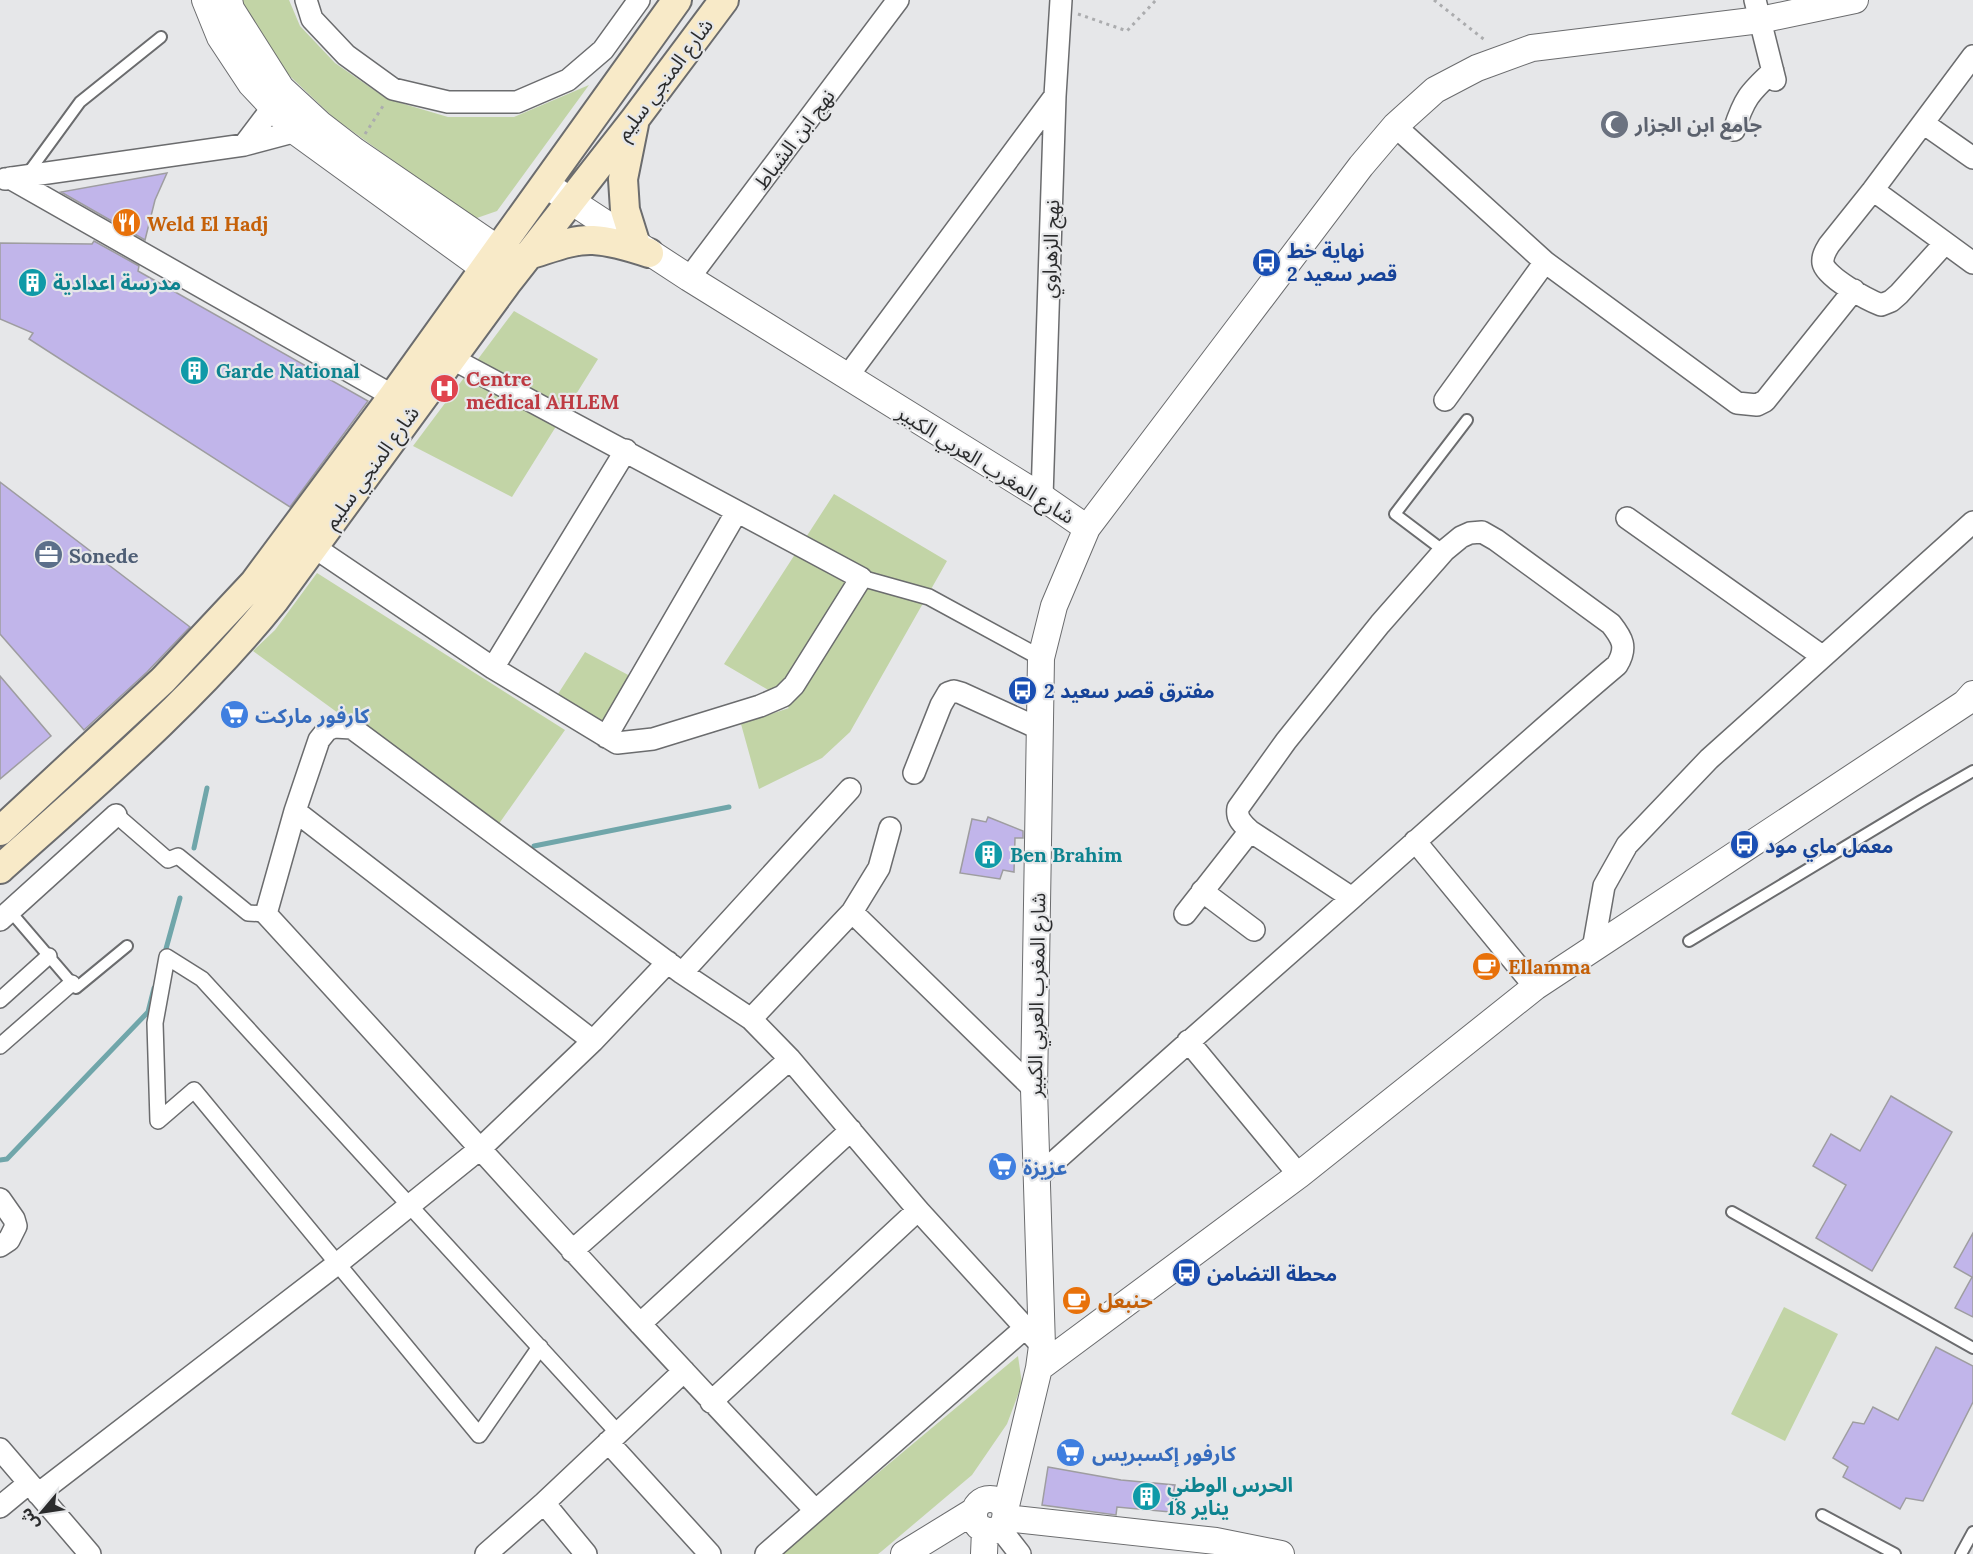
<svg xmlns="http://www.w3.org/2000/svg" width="1973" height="1554" font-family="Lora,'Noto Sans Arabic',serif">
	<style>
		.green { fill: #c2d4a6 }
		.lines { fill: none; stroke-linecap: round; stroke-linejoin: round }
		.stream { stroke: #70a6aa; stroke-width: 5 }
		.building { fill: #c1b5ea; stroke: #9e9da0; stroke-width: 1.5 }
		.service-casing { stroke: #6b6c6e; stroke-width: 14 }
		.pedestrian-casing { stroke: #6b6c6e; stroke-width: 18 }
		.minor-casing { stroke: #6b6c6e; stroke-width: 24 }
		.tertiary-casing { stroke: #6b6c6e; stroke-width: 28 }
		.secondary-casing { stroke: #6b6c6e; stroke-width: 32 }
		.path { stroke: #abacae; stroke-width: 3; stroke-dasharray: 3 4.5; stroke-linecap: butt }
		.service { stroke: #fff; stroke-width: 10 }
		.pedestrian { stroke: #fff; stroke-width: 15 }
		.minor { stroke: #fff; stroke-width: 21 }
		.tertiary { stroke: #fff; stroke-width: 26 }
		.secondary { stroke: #f8eac8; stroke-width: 28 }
		.labels { text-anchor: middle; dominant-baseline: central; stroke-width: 4.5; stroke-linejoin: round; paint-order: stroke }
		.street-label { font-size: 20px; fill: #2b2c2d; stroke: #e6e7e9 }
		.worship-label { font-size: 20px; font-weight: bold; fill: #5b616d; stroke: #e6e7e9; text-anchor: start }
		.food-label { font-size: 20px; font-weight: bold; fill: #c56008; stroke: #e6e7e9; text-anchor: start }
		.transit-label { font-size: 20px; font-weight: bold; fill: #164399; stroke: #e6e7e9; text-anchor: start }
		.culture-label { font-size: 20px; font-weight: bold; fill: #0d838f; stroke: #e6e7e9; text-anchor: start }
		.health-label { font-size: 20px; font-weight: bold; fill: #be3a42; stroke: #e6e7e9; text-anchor: start }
		.service-label { font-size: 20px; font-weight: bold; fill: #4e5e75; stroke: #e6e7e9; text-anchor: start }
		.shop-label { font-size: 20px; font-weight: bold; fill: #366cbe; stroke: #e6e7e9; text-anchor: start }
	</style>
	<rect width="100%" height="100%" fill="#e6e7e9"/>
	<path class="green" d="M240,0H289L300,26L335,63L387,99L448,117H514L589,85L497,211L474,219L334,118L276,63Z
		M514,311L598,359L512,497L413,446Z
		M834,494L947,561L850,732L822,758L759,789L741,724L789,708L770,691L724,664Z
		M317,573L565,730L496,828L253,651L275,630Z
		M585,652L632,677L603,725L556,697Z
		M1784,1307L1838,1334L1785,1441L1731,1414Z
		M1018,1356L1022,1384L1007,1424L972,1475L882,1551L878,1554H781Z"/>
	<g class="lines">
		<path class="stream" d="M534,846L729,807
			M194,848L207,788
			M164,956L180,898
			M0,1160L7,1159L148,1012L154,988"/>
	</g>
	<path class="building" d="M167,173L155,200L145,240L61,192Z
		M94,241L139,266L138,271L368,401L290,507L29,339L33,333L0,319V243L92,244Z
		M0,482L190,627L147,672L84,730L0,634Z
		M0,676L51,736L0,779Z
		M988,817L1023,831V838H1015L1014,872L1003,870L1000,879L960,873L972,819L986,822Z
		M1891,1096L1952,1132L1872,1271L1816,1238L1846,1185L1813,1166L1831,1134L1860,1151Z
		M1973,1233V1317L1955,1308L1972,1277L1954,1267Z
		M1936,1347L1973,1366V1402L1923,1501L1906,1498L1900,1509L1843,1477L1848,1467L1833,1458L1853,1422L1864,1424L1873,1407L1898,1420Z
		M1048,1467L1121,1480L1175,1485L1170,1512L1117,1507L1116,1515L1042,1505Z"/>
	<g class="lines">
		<defs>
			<path id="service" d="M26,176L80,102L161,37
				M1444,551L1395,514L1467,420
				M10,911L76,988L127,946
				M1689,941L1921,801L1973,771
				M1732,1212L1973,1348
				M1822,1515L1895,1554
				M1961,1554L1973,1532"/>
			<path id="pedestrian" d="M861,578L929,597L1041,658
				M116,815L168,860L178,856L248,913L266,914
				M0,1000L49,956
				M0,1046L72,983
				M540,1347L479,1435L194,1090L158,1121L155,1023L167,957L202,979C341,1130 480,1281 618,1433"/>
			<path id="minor" d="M306,0L312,19L346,55L393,89L448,102H517L568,80L603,50L639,0
				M1755,0L1775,80
				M1923,123L1973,158
				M1395,126L1545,262L1737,403L1757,405L1765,401L1854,290
				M1734,130C1744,99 1749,93 1773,71
				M244,145L272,108L279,94
				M10,178L393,396
				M5,179L244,145L308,128
				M1873,190L1973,263
				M1945,243L1899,294L1891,301L1881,305C1868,300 1825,277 1823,263C1822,256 1826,250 1829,245L1873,190L1973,56
				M689,278L898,0
				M847,377L1055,96
				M1445,400L1545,262
				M1042,497L1055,96L1061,0
				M1627,518L1822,656
				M314,547L493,668L617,743L653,739L760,706L783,696L794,685L861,578L451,358
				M493,668L626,450
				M606,737L736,513
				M914,773L941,705L948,693L954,691L961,693L1040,729
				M295,811L593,1041
				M1415,841L1535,987
				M1202,891L1254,930
				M852,912L879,868L890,828
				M1185,914L1250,831
				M0,920L116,815
				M1593,949L1604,886L1627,845L1709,759L1973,522
				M682,973L850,789
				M751,1019L852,912L1034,1089
				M1188,1041L1299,1175
				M1036,1178C1141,1084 1246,991 1352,898C1440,820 1527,741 1617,665C1628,647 1622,638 1611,624L1496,540L1482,532L1470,533L1461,537L1444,551L1380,624L1286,741L1238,808C1236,819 1243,824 1250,831L1352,898
				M0,1199L14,1219L16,1226L9,1240L0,1246
				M572,1251L790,1059
				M640,1324L851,1130
				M711,1402L918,1210
				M608,1442L710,1554
				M0,1449L90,1554
				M38,1494L337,1264L481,1148L593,1041L668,962
				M544,1503L586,1554
				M0,1507L29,1483
				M815,1510C628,1315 449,1113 266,914L295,811L319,740L327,730L334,727L352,728L682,973L751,1019L790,1059L918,1210L1042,1346
				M999,1527L1020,1554
				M486,1554L544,1503L684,1371
				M766,1554L1025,1328"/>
			<path id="tertiary" d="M205,0L220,37L251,84L296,132L500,280
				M229,0L231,9L281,88L320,124L355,151L514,260
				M545,184L689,278L1042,497L1087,528L1054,606L1041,658L1034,1089L1042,1346L1039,1368L1005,1510
				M1087,528L1361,166L1395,126L1435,90L1477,68L1532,48L1760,20L1855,0
				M1039,1368L1299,1175L1535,987L1965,703L1973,694
				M974 1515a16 16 0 1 1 32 0a16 16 0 1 1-32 0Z
				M1005,1518L1216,1541L1281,1554
				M904,1554L974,1511
				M984,1554L985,1530"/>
			<path id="secondary" d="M634,124L623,179L625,210L635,242
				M528,255C549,249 572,239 593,240C612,241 631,247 649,253
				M0,831L163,680L254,583L393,396L677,0
				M0,869C95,784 194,700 274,601L506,284L635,119L724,0"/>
		</defs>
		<use href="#service" class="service-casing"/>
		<use href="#pedestrian" class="pedestrian-casing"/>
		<use href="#minor" class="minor-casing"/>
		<use href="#tertiary" class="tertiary-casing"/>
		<use href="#secondary" class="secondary-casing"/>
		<path class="path" d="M1434,0L1486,41
			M1078,14L1127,31L1156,0
			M365,134L383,106"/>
		<use href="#service" class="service"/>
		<use href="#pedestrian" class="pedestrian"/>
		<use href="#minor" class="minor"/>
		<use href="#tertiary" class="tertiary"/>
		<use href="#secondary" class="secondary"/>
	</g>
	<defs>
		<symbol id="mosque-disc" viewBox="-11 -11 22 22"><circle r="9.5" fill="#6b7280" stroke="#e6e7e9"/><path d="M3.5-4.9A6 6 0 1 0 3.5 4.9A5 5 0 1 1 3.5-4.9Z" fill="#fff"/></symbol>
		<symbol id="restaurant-disc" viewBox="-11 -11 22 22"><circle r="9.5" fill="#e8710a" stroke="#e6e7e9"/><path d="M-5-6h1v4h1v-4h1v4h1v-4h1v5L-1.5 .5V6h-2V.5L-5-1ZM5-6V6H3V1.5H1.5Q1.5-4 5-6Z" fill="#fff"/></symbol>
		<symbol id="bus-disc" viewBox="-11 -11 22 22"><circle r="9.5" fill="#1a4fb4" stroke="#e6e7e9"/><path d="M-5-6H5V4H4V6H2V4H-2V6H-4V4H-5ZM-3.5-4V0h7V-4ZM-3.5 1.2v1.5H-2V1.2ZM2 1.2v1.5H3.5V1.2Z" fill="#fff"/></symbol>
		<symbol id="building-disc" viewBox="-11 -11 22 22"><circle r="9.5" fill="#0f9aa8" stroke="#e6e7e9"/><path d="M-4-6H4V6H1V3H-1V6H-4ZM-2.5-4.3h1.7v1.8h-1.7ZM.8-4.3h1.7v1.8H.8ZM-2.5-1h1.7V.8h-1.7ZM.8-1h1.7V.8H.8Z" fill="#fff"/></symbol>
		<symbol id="hospital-disc" viewBox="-11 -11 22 22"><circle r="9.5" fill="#e0444e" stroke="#e6e7e9"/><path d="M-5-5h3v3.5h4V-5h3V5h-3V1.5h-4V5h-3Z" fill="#fff"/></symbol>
		<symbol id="office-disc" viewBox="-11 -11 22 22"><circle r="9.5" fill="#5c6f8a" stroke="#e6e7e9"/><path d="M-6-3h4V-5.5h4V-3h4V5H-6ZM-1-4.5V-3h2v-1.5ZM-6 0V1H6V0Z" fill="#fff"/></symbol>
		<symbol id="supermarket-disc" viewBox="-11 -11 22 22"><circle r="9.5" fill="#3f7fe0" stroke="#e6e7e9"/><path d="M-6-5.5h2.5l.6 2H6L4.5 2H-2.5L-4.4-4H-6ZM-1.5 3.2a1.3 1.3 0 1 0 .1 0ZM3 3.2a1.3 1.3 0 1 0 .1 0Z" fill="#fff"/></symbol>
		<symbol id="cafe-disc" viewBox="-11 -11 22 22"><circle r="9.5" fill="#e8710a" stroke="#e6e7e9"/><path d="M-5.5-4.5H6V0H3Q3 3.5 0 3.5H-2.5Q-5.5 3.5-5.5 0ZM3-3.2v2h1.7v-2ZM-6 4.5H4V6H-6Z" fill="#fff"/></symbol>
	</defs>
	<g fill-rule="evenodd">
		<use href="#mosque-disc" x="1598" y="108" width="33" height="33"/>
		<use href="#restaurant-disc" x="110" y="206" width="33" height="33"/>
		<use href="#bus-disc" x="1250" y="246" width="33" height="33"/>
		<use href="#building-disc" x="16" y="266" width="33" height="33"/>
		<use href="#building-disc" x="178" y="354" width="33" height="33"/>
		<use href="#hospital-disc" x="428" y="372" width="33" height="33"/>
		<use href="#office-disc" x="32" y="538" width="33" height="33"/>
		<use href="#bus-disc" x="1006" y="674" width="33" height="33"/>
		<use href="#supermarket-disc" x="218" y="698" width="33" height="33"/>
		<use href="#bus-disc" x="1728" y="828" width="33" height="33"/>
		<use href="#building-disc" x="972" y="838" width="33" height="33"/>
		<use href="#cafe-disc" x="1470" y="950" width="33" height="33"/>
		<use href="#supermarket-disc" x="986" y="1150" width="33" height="33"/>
		<use href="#bus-disc" x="1170" y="1256" width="33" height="33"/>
		<use href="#cafe-disc" x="1060" y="1284" width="33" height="33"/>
		<use href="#supermarket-disc" x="1054" y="1436" width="33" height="33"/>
		<use href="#building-disc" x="1130" y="1480" width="33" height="33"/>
	</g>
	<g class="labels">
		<g class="street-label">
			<text transform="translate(664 79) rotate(-53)">شارع المنجي سليم</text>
			<text transform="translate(794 139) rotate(-53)">نهج ابن الشباط</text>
			<text transform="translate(1050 249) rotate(-88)">نهج الزهراوي</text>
			<text transform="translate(986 464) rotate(32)">شارع المغرب العربي الكبير</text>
			<text transform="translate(371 467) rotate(-54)">شارع المنجي سليم</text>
			<text transform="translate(1036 995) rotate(-89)">شارع المغرب العربي الكبير</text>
		</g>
		<g class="worship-label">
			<text x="1635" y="124">جامع ابن الجزار</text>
		</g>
		<g class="food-label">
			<text x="147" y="223">Weld El Hadj</text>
			<text x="1508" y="966">Ellamma</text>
			<text x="1098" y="1300">حنبعل</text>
		</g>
		<g class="transit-label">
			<text x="1287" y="250">نهاية خط<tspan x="1287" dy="23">قصر سعيد 2</tspan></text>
			<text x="1044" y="690">مفترق قصر سعيد 2</text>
			<text x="1765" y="845">معمل ماي مود</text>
			<text x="1207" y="1273">محطة التضامن</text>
		</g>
		<g class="culture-label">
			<text x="53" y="282">مدرسة اعدادية</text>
			<text x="216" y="370">Garde National</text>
			<text x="1010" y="854">Ben Brahim</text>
			<text x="1167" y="1484">الحرس الوطني<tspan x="1167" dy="23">18 يناير</tspan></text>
		</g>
		<g class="health-label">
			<text x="466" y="378">Centre<tspan x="466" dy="23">médical AHLEM</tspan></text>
		</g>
		<g class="service-label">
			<text x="69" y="555">Sonede</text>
		</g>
		<g class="shop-label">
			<text x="255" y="715">كارفور ماركت</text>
			<text x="1023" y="1167">عزيزة</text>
			<text x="1092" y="1453">كارفور إكسبريس</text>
		</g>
	</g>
	<g transform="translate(42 1512) rotate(241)" stroke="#e6e7e9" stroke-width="4.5" paint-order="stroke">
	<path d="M0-4.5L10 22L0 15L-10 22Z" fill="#2b2c2d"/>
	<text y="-9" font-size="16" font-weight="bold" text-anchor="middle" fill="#2b2c2d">ش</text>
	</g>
</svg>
